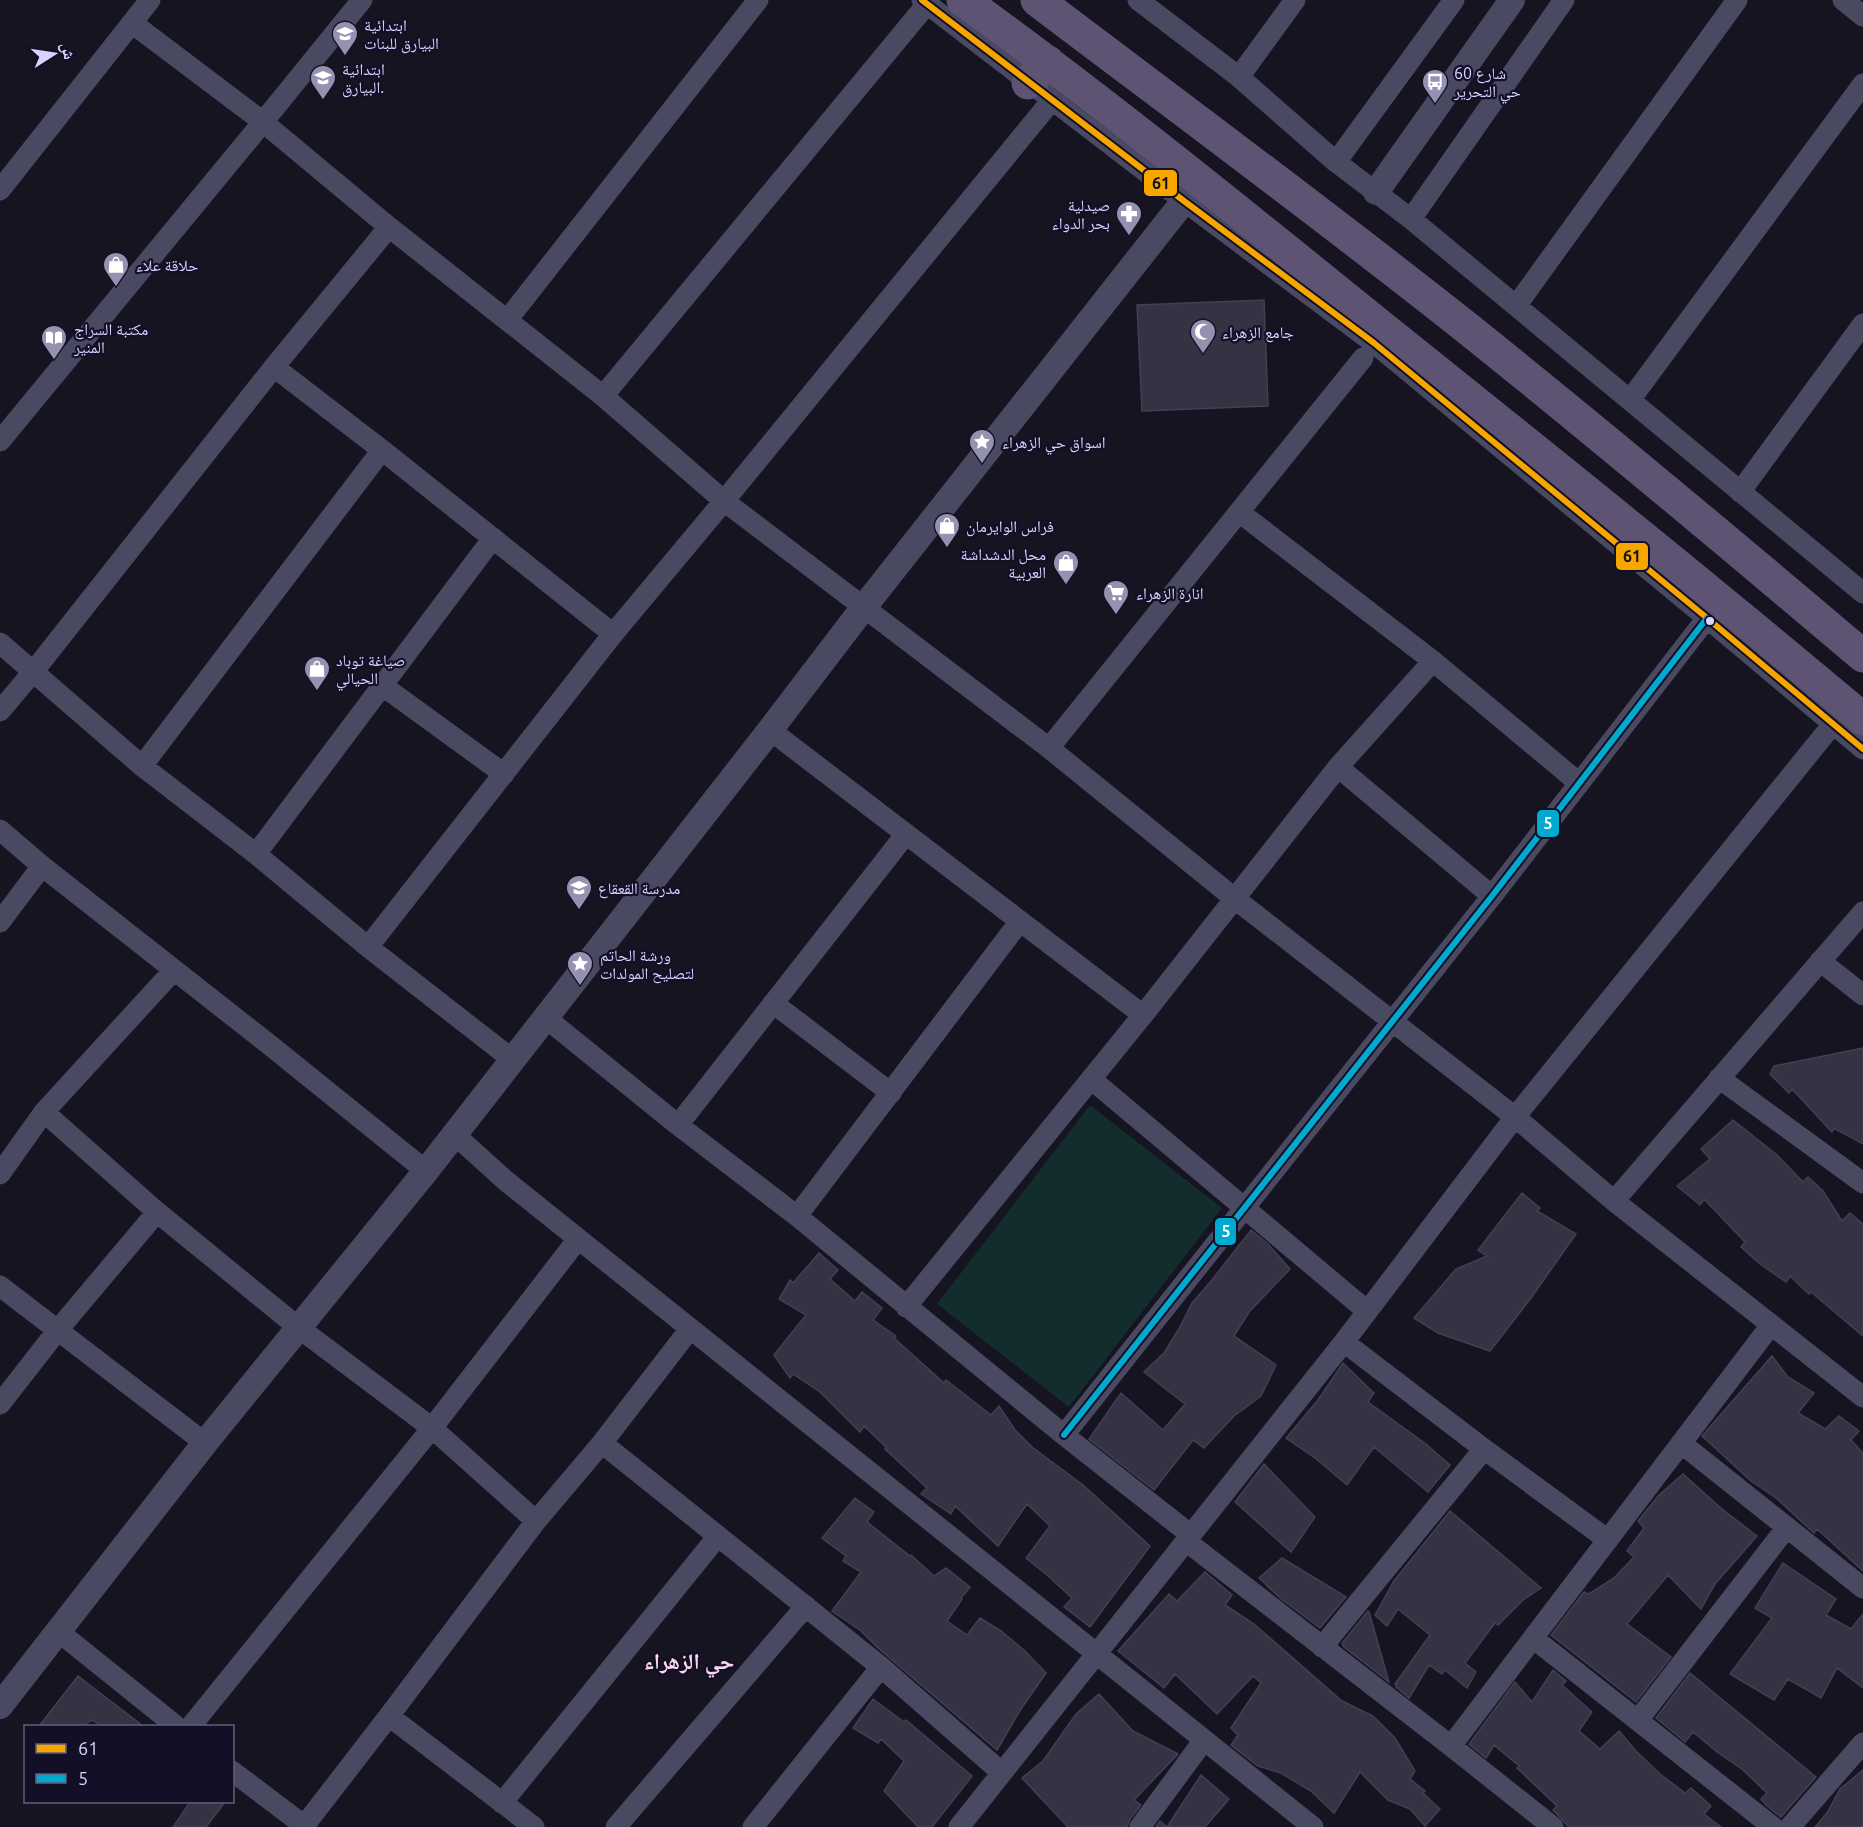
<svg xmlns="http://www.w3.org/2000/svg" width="1863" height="1827" font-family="Ubuntu,'Noto Naskh Arabic',sans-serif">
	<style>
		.green { fill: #132c2d }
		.building { fill: #343243; stroke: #433f54; stroke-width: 1.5 }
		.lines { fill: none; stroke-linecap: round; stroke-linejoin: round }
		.minor { stroke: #4a4962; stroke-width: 21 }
		.tertiary { stroke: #4a4962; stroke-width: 26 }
		.primary { stroke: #5e5373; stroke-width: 33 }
		.bus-1-casing { stroke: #130f26; stroke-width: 10 }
		.bus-2-casing { stroke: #130f26; stroke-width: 10 }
		.bus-1 { stroke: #f7a600; stroke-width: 6 }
		.bus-2 { stroke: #00a9ce; stroke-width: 6 }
		.bus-dot { fill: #d9d4ff; stroke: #130f26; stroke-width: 2 }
		.labels { text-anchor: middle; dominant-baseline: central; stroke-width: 4.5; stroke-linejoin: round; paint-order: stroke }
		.poi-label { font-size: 16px; fill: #d9d4ff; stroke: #130f26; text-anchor: start }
		.district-label { font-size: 22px; font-weight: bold; fill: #ffd6f0; stroke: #130f26 }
		.line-badge { stroke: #130f26; stroke-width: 2 }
		.badge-label { font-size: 16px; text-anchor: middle; font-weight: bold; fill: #fff }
		.pale-badge-label { font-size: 16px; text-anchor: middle; font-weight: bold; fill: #111 }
	</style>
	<rect width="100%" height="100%" fill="#161421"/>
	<path class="green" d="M1090,1105L1222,1208L1069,1407L937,1304Z"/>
	<path class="building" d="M1264,300L1268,406L1142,411L1137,305Z
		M1863,1048V1144L1834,1128L1832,1132L1792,1089L1789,1093L1770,1074L1774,1066Z
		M1733,1120L1777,1155L1803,1182L1808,1177L1823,1191L1842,1221L1850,1213L1863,1224V1336L1811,1292L1809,1294L1790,1276L1786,1282L1760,1264L1741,1247L1745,1242L1704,1199L1700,1205L1677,1186L1710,1159L1701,1149Z
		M1522,1193L1540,1208L1537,1211L1576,1234L1531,1298L1490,1351L1438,1333L1414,1318L1456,1269L1487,1256L1478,1250Z
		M1251,1230L1268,1244L1290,1269L1249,1312L1234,1336L1276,1365L1261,1396L1234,1416L1204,1448L1193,1440L1154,1490L1089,1439L1121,1393L1163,1430L1185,1404L1144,1372L1164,1353L1180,1327L1192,1303L1212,1280Z
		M819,1253L838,1270L830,1279L855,1301L862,1292L882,1308L873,1320L896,1336L894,1338L944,1383L946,1380L991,1415L999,1406L1015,1430L1032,1447L1083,1485L1150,1546L1090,1627L1064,1607L1072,1598L1047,1575L1026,1558L1050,1526L1027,1504L998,1546L955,1506L951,1514L921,1494L927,1488L885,1449L886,1447L864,1426L860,1432L820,1392L793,1374L790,1378L774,1355L806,1315L779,1299L790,1280L793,1283Z
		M1772,1356L1788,1377L1814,1393L1798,1413L1825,1429L1839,1416L1859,1431L1851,1440L1863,1453V1571L1817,1529L1814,1533L1776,1498L1751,1481L1702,1436Z
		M1343,1363L1374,1393L1368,1402L1426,1444L1450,1465L1428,1492L1374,1447L1347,1485L1315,1458L1286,1438L1318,1400Z
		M1264,1464L1315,1517L1291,1552L1235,1502Z
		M1683,1474L1722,1509L1757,1536L1715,1584L1701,1609L1668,1575L1627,1624L1671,1657L1636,1702L1551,1635L1584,1592L1589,1594L1614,1578L1634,1557L1627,1551L1644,1528L1638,1521L1659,1495Z
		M855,1498L874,1512L867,1522L910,1556L911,1555L934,1576L946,1568L970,1587L961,1598L962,1599L947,1621L967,1635L980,1618L1000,1630L1026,1652L1046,1673L1021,1709L997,1750L878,1648L861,1631L832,1611L861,1572L843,1561L846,1556L822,1538Z
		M1450,1511L1541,1588L1523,1600L1498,1625L1495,1623L1465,1663L1476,1672L1467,1688L1445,1670L1442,1674L1429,1665L1409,1698L1396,1687L1397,1684H1395L1430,1635L1398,1609L1387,1626L1375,1615L1394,1581Z
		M1282,1558L1346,1597L1320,1628L1280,1598L1259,1578Z
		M1783,1563L1836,1599L1826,1615L1851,1629L1863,1614V1688L1837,1668L1821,1698L1788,1679L1774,1700L1730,1674L1772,1618L1755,1608Z
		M1205,1572L1232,1595L1225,1605L1254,1624L1342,1701L1373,1716L1395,1738L1415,1771L1410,1779L1425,1791L1423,1793L1440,1809L1425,1826L1410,1809L1388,1800L1360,1772L1334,1813L1311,1791L1281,1773L1258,1766L1231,1745L1238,1735L1231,1728L1261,1683L1253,1676L1217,1714L1175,1674L1164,1688L1118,1651L1169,1594L1177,1601Z
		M1368,1611L1369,1612L1389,1682L1344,1647L1342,1643Z
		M1553,1670L1566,1681L1562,1685L1592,1712L1579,1731L1600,1749L1619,1731L1637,1752L1660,1774L1685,1793L1691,1788L1711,1806L1704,1814L1721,1827H1569L1553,1810L1557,1806L1517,1768L1519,1766L1494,1745L1486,1758L1469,1744L1515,1682L1532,1702Z
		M1690,1673L1816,1777L1781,1817L1767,1806L1761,1799L1767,1793L1743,1770L1717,1752L1693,1732L1685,1742L1656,1718Z
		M78,1676L143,1726H103L91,1720L84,1726H39Z
		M1099,1694L1133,1731L1178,1754L1134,1800L1141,1805L1130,1819L1127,1827H1068L1022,1778L1043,1761L1076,1714Z
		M873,1699L904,1722L906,1720L972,1776L932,1827H918L884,1791L904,1761L881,1739L878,1743L853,1728Z
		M1863,1770V1827H1815L1827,1813L1840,1789Z
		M1201,1775L1229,1799L1205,1827H1156L1160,1821L1167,1827Z
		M190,1802H225L206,1827H173Z"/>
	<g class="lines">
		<path class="minor" d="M922,0L1184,201L1374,343L1707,618L1863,749
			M1138,0L1239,77L1336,162L1411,219L1863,593
			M1843,0L1863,16
			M132,23L263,122L389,227L603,396L724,501L1049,748L1234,898L1515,1117L1614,1201L1863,1397
			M1239,77L1295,0
			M1336,162L1454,0
			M0,190L150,0
			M1411,219L1564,0
			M1516,306L1737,0
			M508,319L758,0
			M274,367L382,450L613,634
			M603,396L927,4
			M1630,400L1863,84
			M0,441L263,122L362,0
			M1740,492L1863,324
			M1239,512L1433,661L1579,783
			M0,643L142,766L256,854L368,947L513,1060
			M383,686L504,774
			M0,711L33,672L274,367L389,227
			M770,730L1143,1015
			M1049,748L1363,358
			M142,766L382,450
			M1338,767L1492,896
			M0,830L42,866L271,1046L426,1171
			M256,854L493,538
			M0,922L42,866
			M368,947L613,634L724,501L1052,100
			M1820,961L1863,995
			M773,1003L891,1093
			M546,1018L678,1125L797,1216L1064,1435L1191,1535
			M1719,1078L1863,1183
			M1091,1079L1367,1311
			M44,1112L157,1212L299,1328L432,1428L536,1521
			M678,1125L906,834
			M454,1134L506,1181L1313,1827
			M0,1174L44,1112L174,970
			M1614,1201L1863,912
			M797,1216L1020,921
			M0,1286L205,1443
			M906,1307L1143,1015L1338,767L1433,661
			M1344,1342L1484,1449L1608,1540
			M0,1404L57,1331L157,1212
			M1064,1435L1492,896L1707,618
			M602,1443L881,1667L1001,1772
			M1681,1443L1863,1588
			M1186,1541L1451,1746L1553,1827
			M59,1632L176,1726
			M1533,1638L1773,1827
			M1322,1647L1484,1449
			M389,1716L534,1827
			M1638,1720L1787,1527
			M191,1726L432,1428L578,1239
			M1451,1746L1771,1325
			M232,1771L306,1827
			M502,1803L718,1536
			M304,1826L389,1716L536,1521L602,1443L690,1329
			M616,1827L806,1606
			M753,1827L881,1667
			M959,1827L1344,1342L1515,1117L1833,724
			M1140,1827L1204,1740
			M1790,1827L1863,1743"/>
		<path class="tertiary" d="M1376,192L1512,0
			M0,1706L205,1443L426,1171L770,730L864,607L1184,201"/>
		<path class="primary" d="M963,0C1107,104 1244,216 1383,328C1544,457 1705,586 1863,719
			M1037,0C1181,109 1326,216 1467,328C1601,435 1732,545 1863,656
			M1028,83L1048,62"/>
		<defs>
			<path id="bus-1" d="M922,0L1184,201L1374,343L1707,618L1863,749"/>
			<path id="bus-2" d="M1064,1435L1492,896L1707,618"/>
		</defs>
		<use href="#bus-1" class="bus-1-casing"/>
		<use href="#bus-2" class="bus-2-casing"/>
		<use href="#bus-1" class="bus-1"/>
		<use href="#bus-2" class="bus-2"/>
	</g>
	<defs>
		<symbol id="school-pin" viewBox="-11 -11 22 30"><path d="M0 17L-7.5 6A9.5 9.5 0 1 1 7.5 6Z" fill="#9591b1" stroke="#130f26"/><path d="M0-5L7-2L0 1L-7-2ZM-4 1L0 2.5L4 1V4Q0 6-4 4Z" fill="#fff"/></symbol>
		<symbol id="bus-pin" viewBox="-11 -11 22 30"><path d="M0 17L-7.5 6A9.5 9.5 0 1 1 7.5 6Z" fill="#9591b1" stroke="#130f26"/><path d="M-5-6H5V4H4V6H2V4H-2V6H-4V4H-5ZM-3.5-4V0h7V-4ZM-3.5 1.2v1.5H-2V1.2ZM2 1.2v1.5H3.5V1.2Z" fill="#fff"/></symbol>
		<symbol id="pharmacy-pin" viewBox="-11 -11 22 30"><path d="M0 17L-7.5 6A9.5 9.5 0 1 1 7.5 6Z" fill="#9591b1" stroke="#130f26"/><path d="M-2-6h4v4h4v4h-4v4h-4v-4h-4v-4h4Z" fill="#fff"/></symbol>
		<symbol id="shop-pin" viewBox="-11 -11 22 30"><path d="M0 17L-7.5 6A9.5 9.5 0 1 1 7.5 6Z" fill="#9591b1" stroke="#130f26"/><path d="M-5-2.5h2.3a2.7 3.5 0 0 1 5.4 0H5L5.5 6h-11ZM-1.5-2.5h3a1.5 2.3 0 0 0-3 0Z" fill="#fff"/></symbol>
		<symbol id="mosque-pin" viewBox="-11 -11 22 30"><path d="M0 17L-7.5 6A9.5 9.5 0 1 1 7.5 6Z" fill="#9591b1" stroke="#130f26"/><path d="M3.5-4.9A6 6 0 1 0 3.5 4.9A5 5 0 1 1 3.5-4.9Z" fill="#fff"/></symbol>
		<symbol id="library-pin" viewBox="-11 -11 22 30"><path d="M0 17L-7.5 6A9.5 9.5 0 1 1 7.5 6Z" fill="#9591b1" stroke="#130f26"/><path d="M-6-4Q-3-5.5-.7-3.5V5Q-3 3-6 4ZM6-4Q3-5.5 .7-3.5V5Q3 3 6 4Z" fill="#fff"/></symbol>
		<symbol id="sight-pin" viewBox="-11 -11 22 30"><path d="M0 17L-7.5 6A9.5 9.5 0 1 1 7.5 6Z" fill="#9591b1" stroke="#130f26"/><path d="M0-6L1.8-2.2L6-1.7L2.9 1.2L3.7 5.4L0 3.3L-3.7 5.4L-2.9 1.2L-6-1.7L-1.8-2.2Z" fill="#fff"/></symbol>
		<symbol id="supermarket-pin" viewBox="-11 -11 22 30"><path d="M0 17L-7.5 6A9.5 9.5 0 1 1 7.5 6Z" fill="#9591b1" stroke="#130f26"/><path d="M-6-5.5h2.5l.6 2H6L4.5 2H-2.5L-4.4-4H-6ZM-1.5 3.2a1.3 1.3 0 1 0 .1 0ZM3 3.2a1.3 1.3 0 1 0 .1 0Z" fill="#fff"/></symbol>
	</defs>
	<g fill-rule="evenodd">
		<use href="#school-pin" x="330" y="19" width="30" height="40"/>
		<use href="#school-pin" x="308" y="63" width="30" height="40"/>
		<use href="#bus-pin" x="1420" y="67" width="30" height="40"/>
		<use href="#pharmacy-pin" x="1114" y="199" width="30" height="40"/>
		<use href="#shop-pin" x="101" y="250" width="30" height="40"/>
		<use href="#mosque-pin" x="1188" y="317" width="30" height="40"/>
		<use href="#library-pin" x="39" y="323" width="30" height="40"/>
		<use href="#sight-pin" x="967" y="427" width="30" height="40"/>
		<use href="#shop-pin" x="932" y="511" width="30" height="40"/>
		<use href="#shop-pin" x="1051" y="548" width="30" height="40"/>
		<use href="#supermarket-pin" x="1101" y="578" width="30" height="40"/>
		<use href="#shop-pin" x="302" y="654" width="30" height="40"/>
		<use href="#school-pin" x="564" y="873" width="30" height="40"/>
		<use href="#sight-pin" x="565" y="949" width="30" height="40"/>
	</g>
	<circle class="bus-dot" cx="1710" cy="621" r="5"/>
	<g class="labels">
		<g class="poi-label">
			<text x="364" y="25">ابتدائية<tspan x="364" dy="18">البيارق للبنات</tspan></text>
			<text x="342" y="69">ابتدائية<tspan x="342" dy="18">البيارق.</tspan></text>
			<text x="1454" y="73">شارع 60<tspan x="1454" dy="18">حي التحرير</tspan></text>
			<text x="1110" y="205" text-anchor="end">صيدلية<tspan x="1110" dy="18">بحر الدواء</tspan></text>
			<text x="136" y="265">حلاقة علاء</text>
			<text x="74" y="329">مكتبة السراج<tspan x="74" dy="18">المنير</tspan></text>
			<text x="1222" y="332">جامع الزهراء</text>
			<text x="1002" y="442">اسواق حي الزهراء</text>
			<text x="966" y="526">فراس الوايرمان</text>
			<text x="1046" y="554" text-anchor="end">محل الدشداشة<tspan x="1046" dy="18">العربية</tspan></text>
			<text x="1136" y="593">انارة الزهراء</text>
			<text x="336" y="660">صياغة توباد<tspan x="336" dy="18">الحيالي</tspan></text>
			<text x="598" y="888">مدرسة القعقاع</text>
			<text x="600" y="955">ورشة الحاتم<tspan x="600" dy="18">لتصليح المولدات</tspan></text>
		</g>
		<g class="district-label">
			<text x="689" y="1660">حي الزهراء</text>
		</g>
	</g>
	<g class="line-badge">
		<rect x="1143" y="169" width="35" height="28" rx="6" fill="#f7a600"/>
		<rect x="1615" y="542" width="34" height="29" rx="6" fill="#f7a600"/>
		<rect x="1536" y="809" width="24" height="29" rx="6" fill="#00a9ce"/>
		<rect x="1214" y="1217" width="23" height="29" rx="6" fill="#00a9ce"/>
	</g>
	<g class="badge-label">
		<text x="1548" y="829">5</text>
		<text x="1226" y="1237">5</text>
	</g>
	<g class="pale-badge-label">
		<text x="1161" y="189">61</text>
		<text x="1632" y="562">61</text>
	</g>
	<rect x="24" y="1725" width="210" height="78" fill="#130f26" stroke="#625e7d" stroke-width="1.5"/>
	<rect x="36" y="1744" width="30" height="9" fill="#f7a600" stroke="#625e7d" stroke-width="1.5"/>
	<text x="78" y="1755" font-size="18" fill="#d9d4ff">61</text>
	<rect x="36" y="1774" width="30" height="9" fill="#00a9ce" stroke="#625e7d" stroke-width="1.5"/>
	<text x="78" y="1785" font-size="18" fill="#d9d4ff">5</text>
	<g transform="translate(54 54) rotate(78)" stroke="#130f26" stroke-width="4.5" paint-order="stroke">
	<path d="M0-4.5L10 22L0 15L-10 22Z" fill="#d9d4ff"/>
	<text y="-9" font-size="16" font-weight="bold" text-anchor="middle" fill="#d9d4ff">ش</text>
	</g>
</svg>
